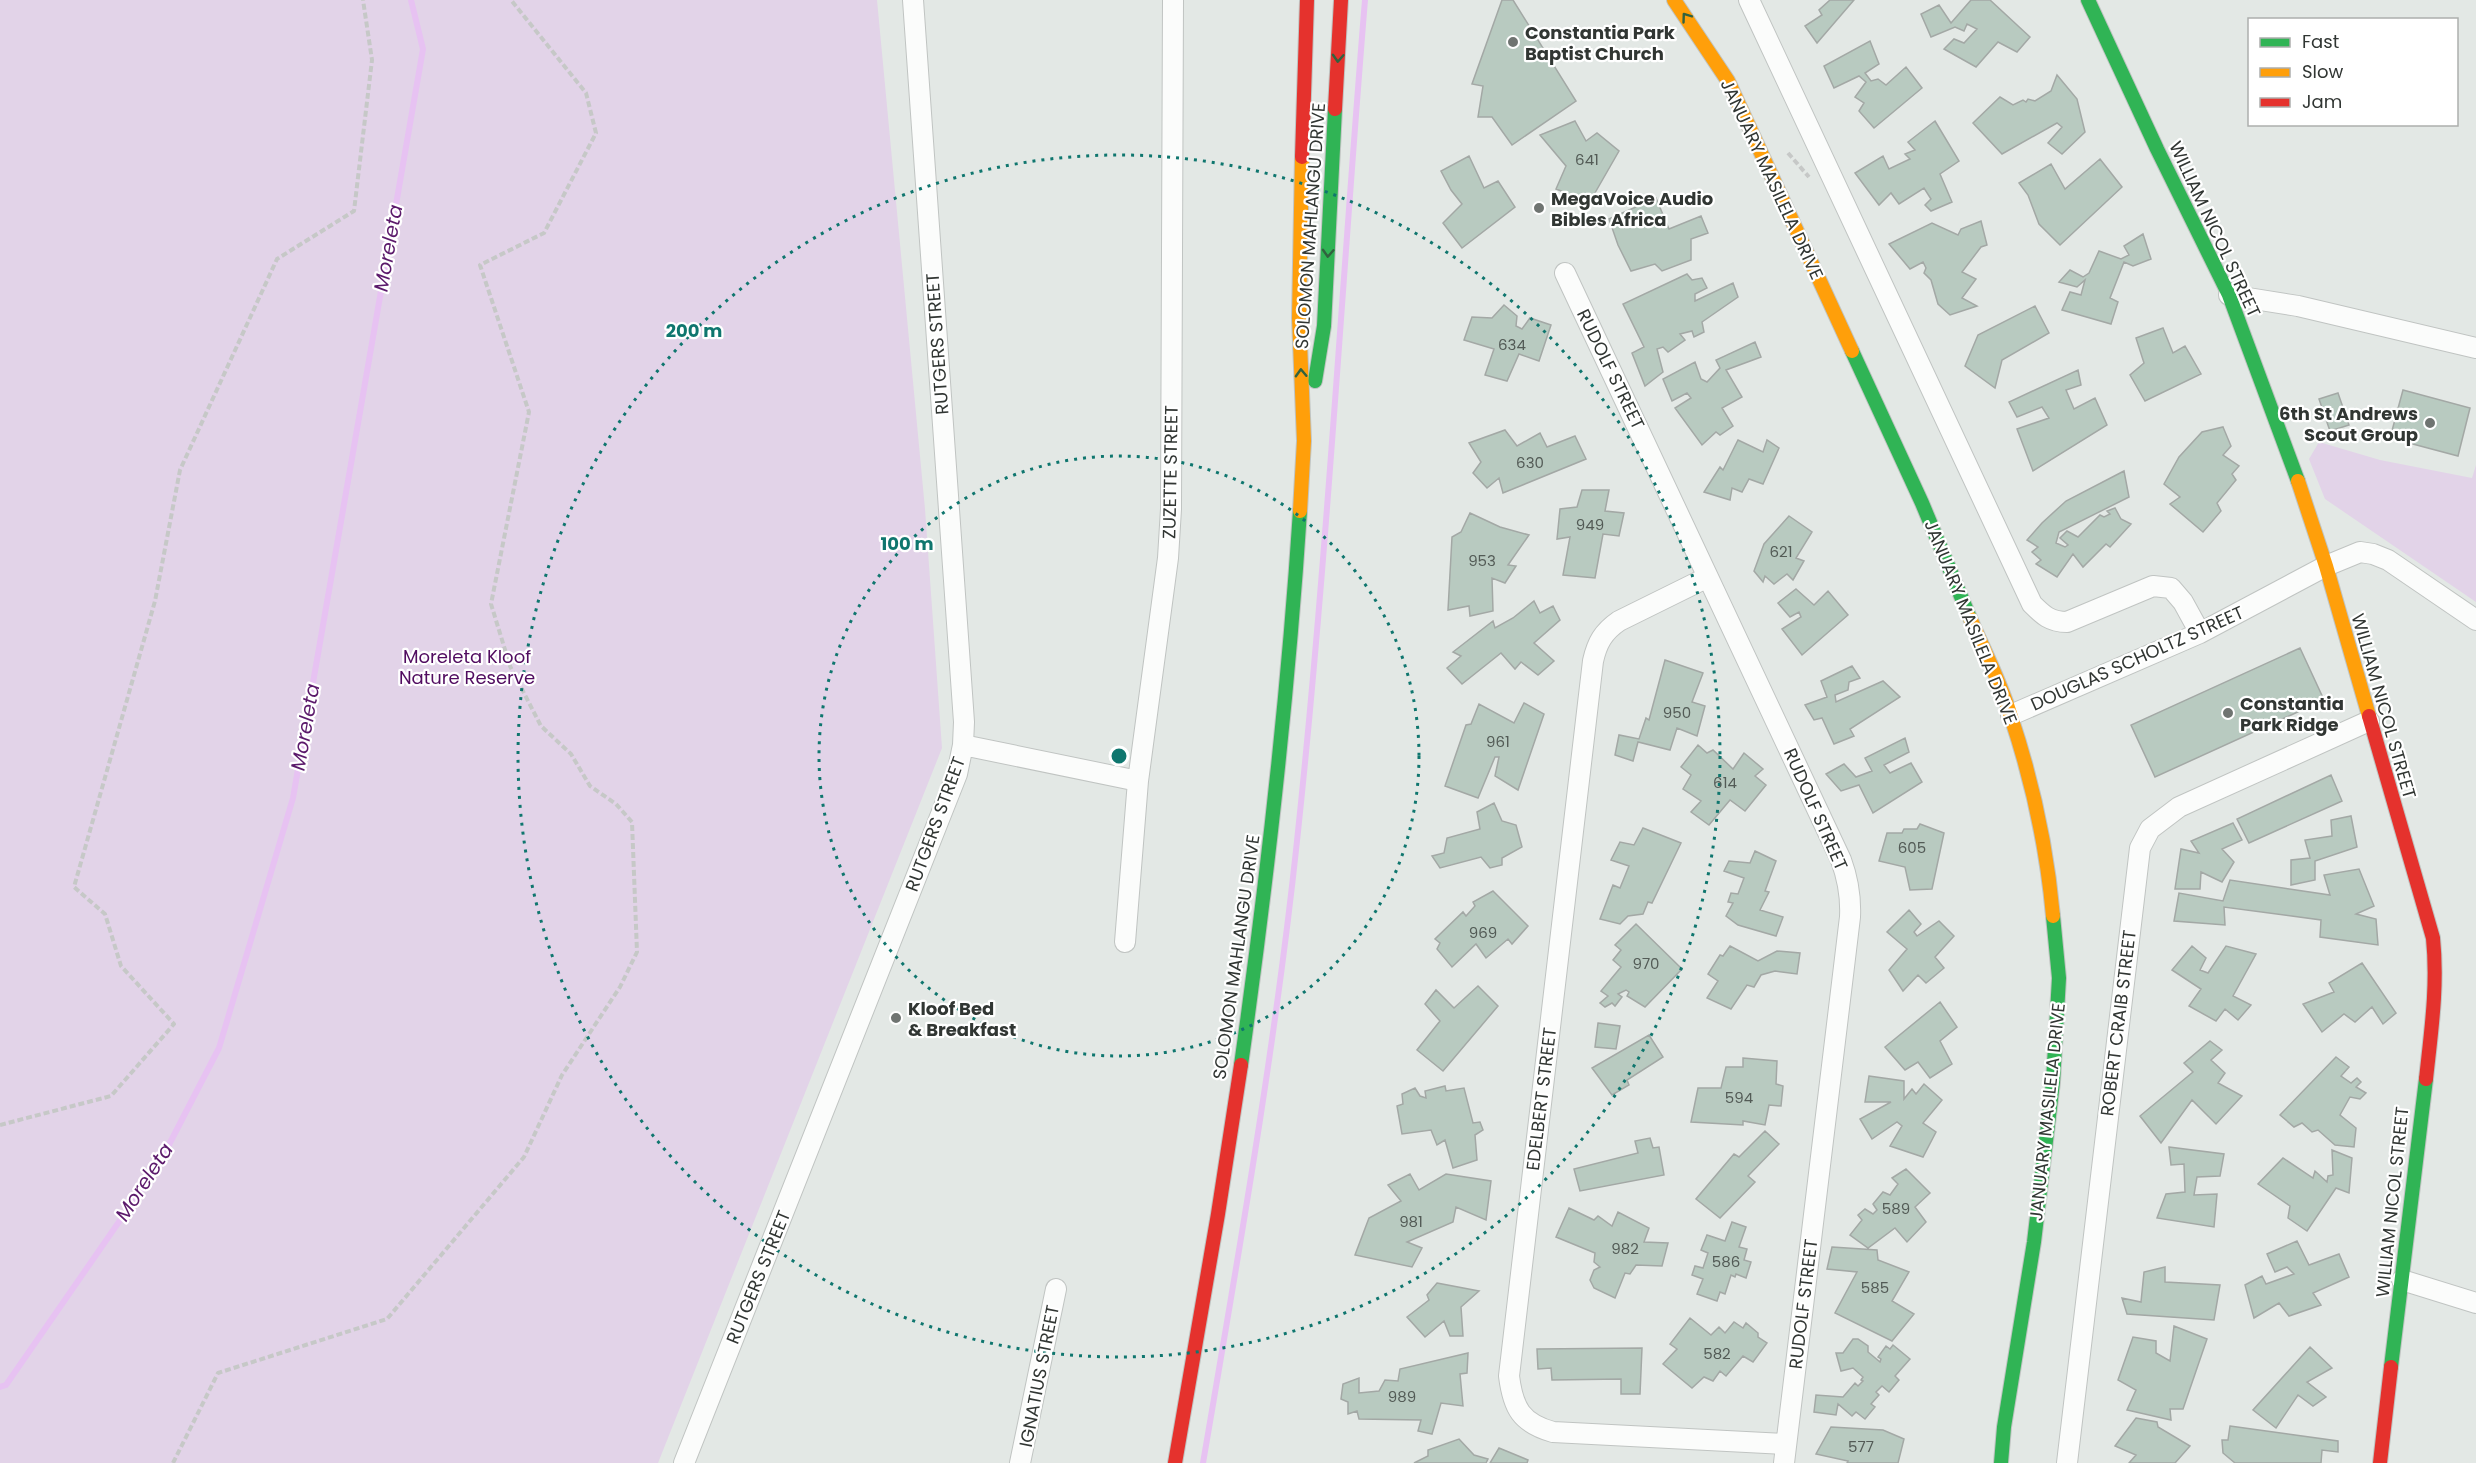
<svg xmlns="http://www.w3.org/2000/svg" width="2476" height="1463" font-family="Poppins,sans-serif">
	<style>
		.green { fill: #e2d3e8 }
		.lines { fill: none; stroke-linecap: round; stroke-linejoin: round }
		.stream { stroke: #e7c2f2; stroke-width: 6 }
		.building { fill: #b8cac0; stroke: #a3a8a5; stroke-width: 1.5 }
		.street-casing { stroke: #c0c4c2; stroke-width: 22 }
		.fast-casing { stroke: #c0c4c2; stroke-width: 16 }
		.slow-casing { stroke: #c0c4c2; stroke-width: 16 }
		.jam-casing { stroke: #c0c4c2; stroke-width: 16 }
		.path { stroke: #c6c8c7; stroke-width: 4; stroke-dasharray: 6 3; stroke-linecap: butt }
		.street { stroke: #fbfcfb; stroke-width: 20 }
		.fast { stroke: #30b455; stroke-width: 14 }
		.slow { stroke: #ff9f0a; stroke-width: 14 }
		.jam { stroke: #e5322d; stroke-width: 14 }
		.oneway { stroke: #31623f }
		.ring { fill: none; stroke: #0f766e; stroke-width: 3; stroke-dasharray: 3 6 }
		.poi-dot { fill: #6f7471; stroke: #fff; stroke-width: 2 }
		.labels { text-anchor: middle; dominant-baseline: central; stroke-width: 4.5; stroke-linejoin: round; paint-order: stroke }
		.number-label { font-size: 15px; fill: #535b56 }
		.poi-label { font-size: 18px; font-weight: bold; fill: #313633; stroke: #fff; text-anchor: start }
		.street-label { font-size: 18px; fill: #313633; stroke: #fff }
		.park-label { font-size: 18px; fill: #510c60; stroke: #fff }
		.water-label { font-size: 20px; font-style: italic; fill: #5b196b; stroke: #fff }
		.centre { fill: #0f766e; stroke: #fff; stroke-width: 3 }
		.ring-label { font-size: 18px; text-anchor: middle; font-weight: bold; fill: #0f766e; stroke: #fff; stroke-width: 4.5; stroke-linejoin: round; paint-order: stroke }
	</style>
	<rect width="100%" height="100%" fill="#e3e8e5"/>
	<path class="green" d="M0,0H877L925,509L942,748L658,1463H0Z
		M2319,442L2380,460L2472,478L2476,465V602L2325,499L2309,459Z"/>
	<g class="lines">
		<path class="stream" d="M0,1387L6,1385L159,1164L219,1048L293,798L423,49L411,0
			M1203,1463C1238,1257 1275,1049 1297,841C1327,561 1342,280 1365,0"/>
	</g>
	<path class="building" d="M1502,0H1513L1576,101L1512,145L1492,117H1478L1483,86L1472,84Z
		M1830,0H1854L1817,43L1805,26L1822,15L1819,10Z
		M1971,0H1990L2030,37L2017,52L1998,42L1976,67L1944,49L1954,39L1964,43L1977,29L1967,24L1964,31L1955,27L1931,37L1921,14L1939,5L1951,23Z
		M1870,41L1879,64L1865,73L1871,81L1878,79L1886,85L1906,67L1922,88L1874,128L1859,111L1864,103L1855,97L1866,82L1859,76L1834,88L1824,66Z
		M2057,75L2077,99L2085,132L2062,154L2048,143L2062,127L2057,123L2002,154L1973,123L2000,97L2013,105L2023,100L2026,102L2028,99L2035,101L2051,91Z
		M1575,121L1586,141L1597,133L1619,151L1588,205L1569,194L1556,189L1566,166L1540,135Z
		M1935,121L1959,161L1940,174L1952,202L1931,211L1925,205L1931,199L1924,188L1899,204L1891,193L1879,205L1855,173L1883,156L1889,169L1910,159L1905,154L1915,150L1908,142Z
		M1469,156L1484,188L1498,181L1515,207L1462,248L1443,223L1462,204L1451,190L1441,171Z
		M2100,159L2122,187L2060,245L2039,224L2028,195L2019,183L2051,164L2065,189Z
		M1656,198L1669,229L1701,216L1708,233L1691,239V260L1662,271L1655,264L1631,271L1618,245L1609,219Z
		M1981,221L1987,245L1981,247L1962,272L1976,279L1962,298L1977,306L1950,315L1938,304L1931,280L1924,273L1926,268L1923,262L1910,269L1889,244L1932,223L1958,235L1961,229Z
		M2143,234L2151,259L2133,266L2124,262L2110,298L2118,302L2111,324L2062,310L2070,292L2081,295L2085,280L2077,287L2059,282L2070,270L2083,277L2089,273L2099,251L2121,259L2129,255L2124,246Z
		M1687,274L1692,280L1702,278L1707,288L1695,294V301L1733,283L1738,297L1702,322L1704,332L1694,337L1692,331L1680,334L1685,340L1668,352L1663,347L1657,349L1663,372L1645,386L1632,353L1644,347L1623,304Z
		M1504,305L1517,316L1516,326L1522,329L1530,318L1551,325L1539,361L1519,354L1507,381L1485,375L1494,349L1464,340L1472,317L1492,318Z
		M2035,306L2049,333L2002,360L1995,388L1965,366L1978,335Z
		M2163,328L2173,353L2185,346L2201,374L2145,401L2130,375L2144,363L2136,338Z
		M1755,342L1761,357L1726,370L1742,397L1722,408L1733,426L1720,435L1716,432L1702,445L1675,408L1691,398L1687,393L1672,401L1663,379L1695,362L1701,379L1707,382L1720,368L1716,360Z
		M2078,370L2081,385L2066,390L2074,409L2095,398L2107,425L2033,471L2017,429L2049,418L2042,407L2017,417L2009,402Z
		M2403,390L2470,408L2458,456L2390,438Z
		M2338,393L2349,425L2330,431L2319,399Z
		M2223,427L2231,446L2223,455L2239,466L2232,474L2236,480L2217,503L2221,511L2203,532L2170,504L2180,497L2164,484L2179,457L2202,432Z
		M1505,430L1517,446L1540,433L1547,447L1575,436L1586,459L1503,493L1499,478L1487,488L1473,473L1481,462L1469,443Z
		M1738,440L1763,452L1767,440L1779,448L1763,484L1749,479L1742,492L1732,488L1730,500L1704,492L1720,467L1723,470Z
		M2124,471L2129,497L2059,532L2056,543L2065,547L2068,545L2060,538L2067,531L2078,537L2100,515L2104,517L2110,514L2107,511L2115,508L2121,519L2131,524L2110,547L2106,544L2083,567L2073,554L2057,577L2036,564L2041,560L2032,552L2038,547L2027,540L2042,523L2066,501Z
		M1582,490H1609L1605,511L1624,513L1619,536L1603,534L1595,578L1563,575L1570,537L1557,539L1560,509L1577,507Z
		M1470,513L1500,527L1529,535L1508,565L1516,566L1505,583L1492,578L1493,611L1470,616L1469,606L1448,610L1452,537L1461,532Z
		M1789,516L1812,532L1796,558L1804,561L1793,580L1787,574L1774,584L1765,576L1763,582L1754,571L1764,544Z
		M1796,589L1814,605L1828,591L1848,615L1802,655L1782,629L1801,617L1799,612L1790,617L1778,603Z
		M1534,601L1540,613L1553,606L1560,620L1534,643L1554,661L1538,675L1521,662L1515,669L1501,653L1462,684L1447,668L1461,656L1453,652L1493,621L1495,628L1513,618Z
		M2300,648L2324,700L2155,777L2131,725Z
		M1665,660L1703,673L1692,702L1705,706L1697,736L1677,728L1670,750L1638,742L1633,761L1615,755L1619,735L1639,739L1646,718L1649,720Z
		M1852,666L1860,678L1849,682L1848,690L1835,695L1836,702L1883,681L1900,697L1850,729L1854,736L1834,744L1822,718L1814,720L1805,705L1827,697L1821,681Z
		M1524,703L1544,714L1518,790L1495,776L1499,757H1495L1478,798L1445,786L1466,725L1471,724L1479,704L1514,723Z
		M1905,738L1909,752L1884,765L1890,773L1911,763L1922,782L1873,813L1859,785L1841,791L1826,774L1844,764L1856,777L1872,771L1865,758Z
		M1698,745L1707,753L1713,750L1733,769L1744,753L1763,769L1755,776L1766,785L1745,811L1730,800L1709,825L1691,812L1701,801L1683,789L1691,775L1681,767Z
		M2331,775L2342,801L2249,843L2237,819Z
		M1494,803L1502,821L1516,825L1522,847L1502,858V865L1490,868L1481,857L1440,868L1432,856L1444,853L1447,838L1480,829L1477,812Z
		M2351,816L2357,847L2315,861V880L2291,885V860L2310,858L2305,840L2332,836L2331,820Z
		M2233,823L2242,840L2222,849L2234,862L2222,882L2201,872L2200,889H2175L2181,849L2199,853L2191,841Z
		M1920,824L1944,833L1932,889L1910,890L1905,867L1879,861L1887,833H1902L1904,829H1917Z
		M1643,828L1681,843L1652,903L1648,902L1643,914L1628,916L1620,924L1600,919L1613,885L1620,888L1629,866L1611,860L1620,842L1634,845Z
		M1755,851L1776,861L1765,891L1769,892L1760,910L1783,917L1776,936L1738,925L1726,916L1733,903L1728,902L1731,893L1738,894L1744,878L1724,871L1729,861L1750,863Z
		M2359,869L2374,906L2356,914L2376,919L2378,945L2320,937L2321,920L2224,907L2225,925L2174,921L2179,893L2223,901L2230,880L2330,895L2324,875Z
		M1493,891L1528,926L1512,944L1508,939L1486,958L1476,944L1452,967L1437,949L1440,943L1435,939L1463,912L1466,916L1475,906L1473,902Z
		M1909,910L1921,924L1914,932L1917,936L1939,921L1954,936L1935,957L1944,968L1926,983L1918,975L1903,991L1889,970L1907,949L1887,932Z
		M1636,924L1682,969L1645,1007L1627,996L1629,992L1626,990L1618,994L1622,997L1615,1006L1612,1003L1605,1007L1600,1003L1608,996L1601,991L1621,967L1613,960L1621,950L1615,945Z
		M1730,946L1758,961L1777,951L1800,953L1797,974L1775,971L1761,975L1754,987L1747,985L1731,1009L1707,998L1718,981L1708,974L1720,955L1723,956Z
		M2192,946L2206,958L2200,970L2208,973L2226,946L2256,954L2233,996L2251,1005L2238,1020L2225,1009L2216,1021L2189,1006L2201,989L2172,970Z
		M2362,963L2396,1013L2383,1024L2372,1007L2355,1022L2344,1014L2322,1032L2303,1004L2334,992L2329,983Z
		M1478,986L1498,1006L1443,1071L1417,1050L1440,1021L1425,1004L1436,990L1454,1008Z
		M1940,1002L1957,1027L1940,1041L1952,1064L1930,1078L1918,1062L1905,1070L1885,1047Z
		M1598,1023L1620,1026L1616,1049L1595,1047Z
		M1649,1035L1663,1057L1627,1080L1629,1085L1612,1095L1592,1068Z
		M2210,1041L2222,1050L2211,1060L2225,1073L2218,1083L2242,1096L2216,1124L2192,1100L2161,1143L2140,1116L2193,1072L2184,1063Z
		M2336,1057L2349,1067L2341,1076L2351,1083L2357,1078L2361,1082L2356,1087L2366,1093L2360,1099L2350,1097L2340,1115L2356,1128L2354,1147L2335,1145L2318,1130L2312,1132L2302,1123L2294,1127L2280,1115Z
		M1743,1058L1777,1061L1776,1084L1783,1086L1781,1106L1769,1105L1765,1125L1743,1121V1125L1691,1122L1698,1088H1721L1726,1067H1743Z
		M1869,1076L1904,1081V1099L1912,1089L1916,1094L1924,1084L1942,1100L1923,1123L1936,1132L1923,1157L1890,1146L1902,1126L1897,1122L1872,1139L1860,1119L1891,1102H1865Z
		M1445,1086L1446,1091L1464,1088L1473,1123L1480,1122L1483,1130L1475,1135L1477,1160L1453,1168L1445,1140L1437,1145L1431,1130L1402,1134L1397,1106L1403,1104L1402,1094L1415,1088L1420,1096L1426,1098L1425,1091Z
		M1765,1131L1779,1144L1748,1176L1755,1182L1720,1218L1696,1199L1734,1154L1739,1157Z
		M1650,1138L1653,1148L1659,1147L1664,1175L1580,1191L1574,1169L1638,1153L1635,1141Z
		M2169,1147L2224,1154L2220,1176L2197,1177L2194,1195L2217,1194L2214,1227L2157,1218L2166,1194L2185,1192L2184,1164L2171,1165Z
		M2332,1150L2352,1158L2349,1193L2336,1188L2307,1231L2288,1218L2290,1206L2258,1184L2283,1158L2313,1178L2315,1171L2327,1182L2328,1176L2333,1175Z
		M1906,1169L1930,1193L1915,1207L1926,1222L1907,1242L1895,1228L1868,1248L1850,1235L1862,1220L1858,1215L1865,1209L1873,1214L1877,1210L1873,1204L1883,1192L1890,1195L1898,1184L1892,1178Z
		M1410,1174L1419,1190L1446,1174L1491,1181L1486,1220L1456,1207L1453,1222L1407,1242L1422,1248L1412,1267L1355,1255L1369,1218L1401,1201L1388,1185Z
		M1569,1208L1594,1220L1598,1216L1612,1226L1618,1212L1649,1228L1644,1242L1668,1243L1662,1266L1636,1265L1630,1274L1625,1273L1615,1298L1594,1288L1590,1280L1594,1270L1600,1267L1594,1262L1595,1253L1556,1237Z
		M1732,1222L1746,1227L1739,1247L1747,1249L1744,1260L1751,1262L1746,1278L1736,1274L1735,1277L1731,1275L1725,1294L1720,1292L1717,1301L1697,1294L1703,1279L1692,1275L1695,1266L1703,1268L1708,1253L1701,1250L1707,1235L1725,1241Z
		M2297,1241L2309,1265L2339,1254L2349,1277L2313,1293L2321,1305L2289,1316L2279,1303L2254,1318L2245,1285L2262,1276L2266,1284L2294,1274L2287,1267L2275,1272L2267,1254Z
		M1832,1247L1877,1250L1878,1260L1909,1272L1892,1301L1914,1314L1892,1341L1835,1313L1857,1272L1827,1269Z
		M2165,1267V1282L2220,1285L2214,1320L2127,1314L2122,1298L2141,1302L2144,1272Z
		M1437,1283L1479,1291L1461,1307L1463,1336H1450L1444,1321L1425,1337L1407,1317L1429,1300L1427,1295Z
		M1690,1318L1711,1335L1719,1327L1725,1333L1734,1322L1743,1328L1746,1323L1758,1333V1337L1767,1343L1753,1362L1743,1356L1726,1376L1720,1371L1713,1381L1704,1377L1692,1388L1663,1364L1677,1349L1670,1344Z
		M2174,1326L2207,1339L2183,1409H2170L2171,1420L2127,1410L2136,1390L2118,1380L2133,1337L2156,1341V1353L2170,1361Z
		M1853,1339H1858L1868,1346V1352L1880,1362L1881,1359L1878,1357L1886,1346L1890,1349L1893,1345L1910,1359L1895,1376L1899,1380L1889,1392L1882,1386L1876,1392L1879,1395L1871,1404L1875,1407L1865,1419L1856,1412L1852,1416L1838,1404L1836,1415L1814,1412L1816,1395L1843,1397L1855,1383L1858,1386L1863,1381L1861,1380L1863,1377L1853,1368L1841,1371L1836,1353H1843Z
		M2310,1347L2332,1368L2307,1382L2326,1397L2313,1406L2298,1395L2276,1428L2253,1410Z
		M1642,1348L1640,1394H1621V1379L1552,1380L1551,1368L1538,1369L1537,1349Z
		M1468,1353L1467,1373L1460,1374L1463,1406L1441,1403L1432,1434L1418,1431L1421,1420L1359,1419L1357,1411L1348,1414V1402L1341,1399L1343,1384L1359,1378V1393L1379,1391L1385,1380L1398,1381L1400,1369Z
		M2136,1418L2157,1422L2158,1427L2190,1446L2175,1463H2129L2136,1455L2115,1446Z
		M2230,1426L2338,1441V1452L2322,1450L2321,1463H2235L2223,1453L2222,1440H2228Z
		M1831,1427L1883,1430L1904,1439L1898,1463H1847L1848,1461L1816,1454Z
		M1459,1439L1474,1455L1488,1459L1486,1463H1414L1428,1456V1450Z
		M1499,1448L1528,1460L1527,1463H1490Z"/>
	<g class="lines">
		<defs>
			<path id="street" d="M1749,0L2032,604C2043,615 2050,622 2067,622L2153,586L2171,588L2183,602L2200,633
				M1565,273L1841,860C1848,879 1851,896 1850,917L1784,1463
				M2229,295L2298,306L2476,348
				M1708,577L1619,621C1603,632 1597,643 1593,661L1509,1376C1513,1408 1521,1423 1553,1432L1786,1444
				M2011,715L2200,633L2326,566L2360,552L2373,554L2388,560L2476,620
				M963,745L1138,781
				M1125,942L1138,781L1168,558L1171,509L1173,0
				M2402,1280L2476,1303
				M684,1463L957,774L963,745L964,722L913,0
				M1020,1463L1056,1289
				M2067,1463L2140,848L2150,829L2179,807L2369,721"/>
			<path id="fast" d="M2088,0L2157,149L2229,295L2298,481
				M1852,351L1922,503L1970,618
				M1315,381L1324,326L1335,109
				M1241,1065C1267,881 1288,697 1300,511
				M2391,1367L2426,1079
				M2001,1463L2004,1427L2034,1242L2053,1082L2059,978L2053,916"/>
			<path id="slow" d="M1674,0L1728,81L1852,351
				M2298,481L2326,566L2369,716
				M1300,511L1304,441L1299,318L1302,157
				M1970,618C1984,651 2001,683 2011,717C2032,780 2047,849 2053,916"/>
			<path id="jam" d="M1335,109L1341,0
				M1302,157L1307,0
				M2369,716L2433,938C2438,986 2431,1032 2426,1079
				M1175,1463L1218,1214L1241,1065
				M2380,1463L2391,1367"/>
		</defs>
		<use href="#street" class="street-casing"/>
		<use href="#fast" class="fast-casing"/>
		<use href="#slow" class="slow-casing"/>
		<use href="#jam" class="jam-casing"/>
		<path class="path" d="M1788,153L1809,177
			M0,1125L111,1096L174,1024L121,966L105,914L74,887L155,601L180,470L277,259L354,211L372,60L363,0
			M173,1463L218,1373L387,1319L524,1157L562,1075L620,987L637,952L632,822L616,804L590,786L571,754L541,726L510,666L491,604L529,412L480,265L544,233L596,133L586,93L511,0"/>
		<use href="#street" class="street"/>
		<use href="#fast" class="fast"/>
		<use href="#slow" class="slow"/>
		<use href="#jam" class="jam"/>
	</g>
	<defs><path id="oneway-chevron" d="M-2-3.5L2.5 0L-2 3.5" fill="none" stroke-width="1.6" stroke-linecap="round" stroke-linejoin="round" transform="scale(1.5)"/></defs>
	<g class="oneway">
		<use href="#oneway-chevron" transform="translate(1686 17) rotate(-126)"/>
		<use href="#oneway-chevron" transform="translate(1338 58) rotate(93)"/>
		<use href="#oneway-chevron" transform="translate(1328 253) rotate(93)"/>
		<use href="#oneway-chevron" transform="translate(1301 373) rotate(-92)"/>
	</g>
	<g class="ring">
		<circle cx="1119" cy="756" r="300"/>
		<circle cx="1119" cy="756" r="601"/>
	</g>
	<g class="poi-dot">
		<circle cx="1513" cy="42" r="6"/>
		<circle cx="1539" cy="208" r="6"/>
		<circle cx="2430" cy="423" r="6"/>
		<circle cx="2228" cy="713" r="6"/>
		<circle cx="896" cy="1018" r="6"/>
	</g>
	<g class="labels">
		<g class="number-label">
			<text x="1587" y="159">641</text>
			<text x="1512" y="344">634</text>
			<text x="1530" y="462">630</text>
			<text x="1590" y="524">949</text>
			<text x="1781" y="551">621</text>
			<text x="1482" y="560">953</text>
			<text x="1677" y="712">950</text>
			<text x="1498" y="741">961</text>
			<text x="1725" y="782">614</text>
			<text x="1912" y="847">605</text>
			<text x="1483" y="932">969</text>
			<text x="1646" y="963">970</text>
			<text x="1739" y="1097">594</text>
			<text x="1896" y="1208">589</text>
			<text x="1411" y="1221">981</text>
			<text x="1625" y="1248">982</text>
			<text x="1726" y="1261">586</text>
			<text x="1875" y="1287">585</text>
			<text x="1717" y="1353">582</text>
			<text x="1402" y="1396">989</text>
			<text x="1861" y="1446">577</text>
		</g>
		<g class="poi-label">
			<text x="1525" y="32">Constantia Park<tspan x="1525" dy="21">Baptist Church</tspan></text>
			<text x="1551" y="198">MegaVoice Audio<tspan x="1551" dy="21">Bibles Africa</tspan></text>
			<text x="2418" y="413" text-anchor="end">6th St Andrews<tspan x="2418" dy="21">Scout Group</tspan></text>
			<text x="2240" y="703">Constantia<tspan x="2240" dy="21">Park Ridge</tspan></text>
			<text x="908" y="1008">Kloof Bed<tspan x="908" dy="21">&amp; Breakfast</tspan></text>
		</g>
		<g class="street-label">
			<text transform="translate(1772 179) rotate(65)">JANUARY MASILELA DRIVE</text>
			<text transform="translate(1310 226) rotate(-86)">SOLOMON MAHLANGU DRIVE</text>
			<text transform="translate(2215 229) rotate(65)">WILLIAM NICOL STREET</text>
			<text transform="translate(937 344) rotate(-94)">RUTGERS STREET</text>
			<text transform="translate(1611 369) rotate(64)">RUDOLF STREET</text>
			<text transform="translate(1170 472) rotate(-89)">ZUZETTE STREET</text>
			<text transform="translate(1971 622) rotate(68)">JANUARY MASILELA DRIVE</text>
			<text transform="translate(2137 658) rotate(-24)">DOUGLAS SCHOLTZ STREET</text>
			<text transform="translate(2384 706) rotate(74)">WILLIAM NICOL STREET</text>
			<text transform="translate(1816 809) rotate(66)">RUDOLF STREET</text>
			<text transform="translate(935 824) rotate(-70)">RUTGERS STREET</text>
			<text transform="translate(1236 957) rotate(-82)">SOLOMON MAHLANGU DRIVE</text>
			<text transform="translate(2118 1023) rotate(-83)">ROBERT CRAIB STREET</text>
			<text transform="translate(1541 1099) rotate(-83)">EDELBERT STREET</text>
			<text transform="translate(2047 1112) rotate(-84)">JANUARY MASILELA DRIVE</text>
			<text transform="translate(2392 1202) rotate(-84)">WILLIAM NICOL STREET</text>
			<text transform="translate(758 1277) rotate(-68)">RUTGERS STREET</text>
			<text transform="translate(1803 1304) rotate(-83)">RUDOLF STREET</text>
			<text transform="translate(1039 1376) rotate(-79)">IGNATIUS STREET</text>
		</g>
		<g class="park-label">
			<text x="467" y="656">Moreleta Kloof<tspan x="467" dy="21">Nature Reserve</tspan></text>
		</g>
		<g class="water-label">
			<text transform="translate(388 248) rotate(-80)">Moreleta</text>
			<text transform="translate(305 727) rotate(-80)">Moreleta</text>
			<text transform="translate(144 1182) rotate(-57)">Moreleta</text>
		</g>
	</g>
	<circle cx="1119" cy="756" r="9" class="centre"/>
	<g class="ring-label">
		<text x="694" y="337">200 m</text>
		<text x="907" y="550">100 m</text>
	</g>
	<rect x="2248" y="18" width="210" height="108" fill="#ffffff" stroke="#adafad" stroke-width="1.5"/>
	<rect x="2260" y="38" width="30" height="9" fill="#30b455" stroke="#adafad" stroke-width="1.5"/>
	<text x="2302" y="48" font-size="18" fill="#313633">Fast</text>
	<rect x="2260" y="68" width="30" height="9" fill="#ff9f0a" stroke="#adafad" stroke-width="1.5"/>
	<text x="2302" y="78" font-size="18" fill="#313633">Slow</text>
	<rect x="2260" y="98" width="30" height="9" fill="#e5322d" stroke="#adafad" stroke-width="1.5"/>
	<text x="2302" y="108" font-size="18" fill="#313633">Jam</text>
</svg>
